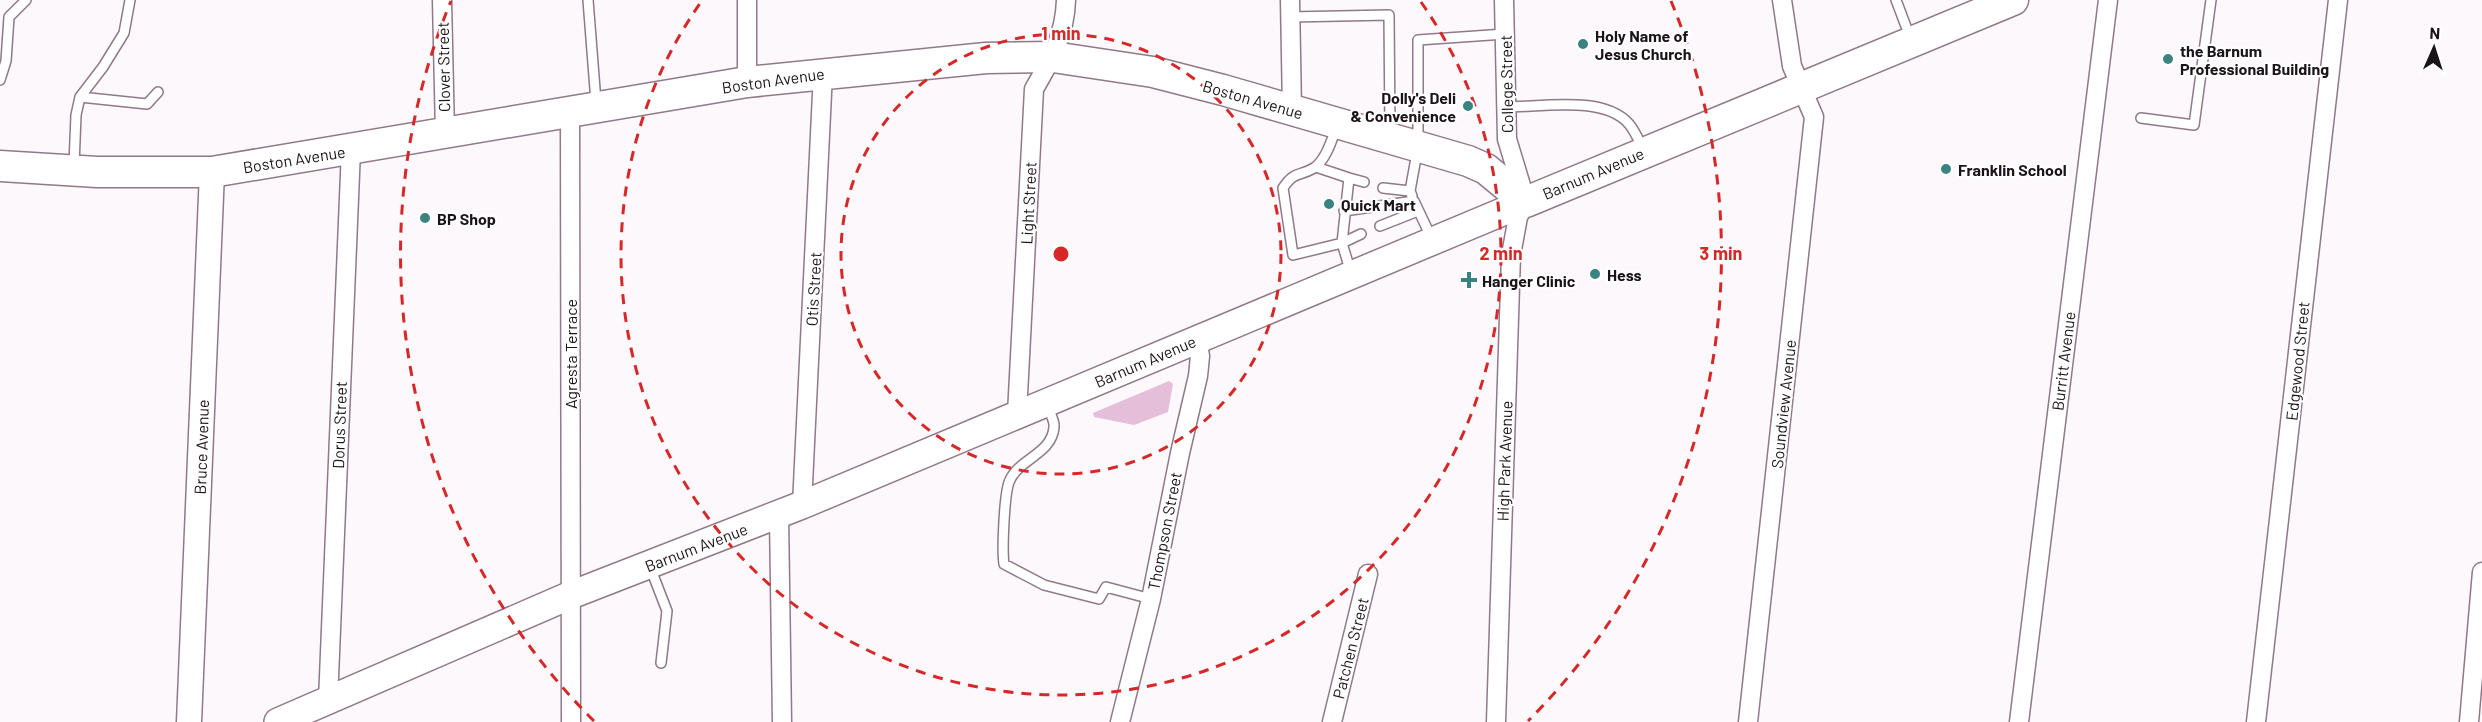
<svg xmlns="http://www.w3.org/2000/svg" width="2482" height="722" font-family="Barlow,sans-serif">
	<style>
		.green { fill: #e5bed9 }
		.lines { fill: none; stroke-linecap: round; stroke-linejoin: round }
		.service-casing { stroke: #907989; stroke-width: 12 }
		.minor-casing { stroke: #907989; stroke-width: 21 }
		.tertiary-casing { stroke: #907989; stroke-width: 27 }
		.secondary-casing { stroke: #907989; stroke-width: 30 }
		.primary-casing { stroke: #907989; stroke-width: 33 }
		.service { stroke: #fff; stroke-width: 9 }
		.minor { stroke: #fff; stroke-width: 18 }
		.tertiary { stroke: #fff; stroke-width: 24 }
		.secondary { stroke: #fff; stroke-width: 27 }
		.primary { stroke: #fff; stroke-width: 30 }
		.ring { fill: none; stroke: #d62828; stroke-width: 3; stroke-dasharray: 10 8 }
		.poi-dot { fill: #3b8380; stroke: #fff; stroke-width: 2 }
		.labels { text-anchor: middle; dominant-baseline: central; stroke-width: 4.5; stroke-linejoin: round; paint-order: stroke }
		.poi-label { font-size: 16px; font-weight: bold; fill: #1c1319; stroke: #fff; text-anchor: start }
		.street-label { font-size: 16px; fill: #1c1319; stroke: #fff }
		.centre { fill: #d62828; stroke: #fff; stroke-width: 3 }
		.ring-label { font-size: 18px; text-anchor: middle; font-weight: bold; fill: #d62828; stroke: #fff; stroke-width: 4.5; stroke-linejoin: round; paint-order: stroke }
	</style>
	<rect width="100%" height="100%" fill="#fdf8fb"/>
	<path class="green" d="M1169,381L1173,384L1168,412L1134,425L1094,417L1093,413Z"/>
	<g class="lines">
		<defs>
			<path id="service" d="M588,0L596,102
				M1896,0L1910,37
				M1290,17L1389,15L1390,133
				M0,80L6,61L9,17L26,0
				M80,97L147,104L158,92
				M1506,107C1541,107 1604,95 1629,124C1635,131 1639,141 1643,149
				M2141,118L2194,125L2211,0
				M1337,126C1332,139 1326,160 1314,168C1299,177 1295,170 1283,188L1293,255L1342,243L1361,234
				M74,165L76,115L80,97L103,67L124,33L130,0
				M1316,167L1349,178
				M1383,188L1410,191L1412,196
				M1410,191L1418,147V40L1505,34
				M1344,211L1414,201L1432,239
				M1380,226L1418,211
				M1351,273L1342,243L1349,178L1364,182
				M1047,405C1049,411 1055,421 1054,427C1052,454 1020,458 1010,480C1004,491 1002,551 1004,564L1044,585L1099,599L1106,587L1151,599
				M650,567L667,611L661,663"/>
			<path id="minor" d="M442,0L445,134
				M1290,0L1292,110
				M747,82V0
				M570,113L571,722
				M1017,414L1034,89C1051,60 1065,35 1066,0
				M802,505L823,73
				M779,515L782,722
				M328,701L351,150
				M1120,722L1151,599L1180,453L1198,376L1200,356L1197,339
				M1332,722L1368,574
				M1496,722L1511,255L1518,217L1526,202L1507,139L1504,0
				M1748,722L1814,117L1792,66L1782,0
				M2019,722L2108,0
				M2256,722L2338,0
				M2469,722L2482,572"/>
			<path id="tertiary" d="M189,722L212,172"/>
			<path id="secondary" d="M278,722L571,595L802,505L1526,202"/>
			<path id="primary" d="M0,166L97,172H212L747,82L986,58L1053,57L1153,72L1223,90L1468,161L1486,169L1526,202L2013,0"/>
		</defs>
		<use href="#service" class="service-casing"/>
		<use href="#minor" class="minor-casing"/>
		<use href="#tertiary" class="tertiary-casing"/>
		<use href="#secondary" class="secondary-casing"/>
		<use href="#primary" class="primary-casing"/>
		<use href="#service" class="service"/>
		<use href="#minor" class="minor"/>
		<use href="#tertiary" class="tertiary"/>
		<use href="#secondary" class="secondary"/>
		<use href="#primary" class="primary"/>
	</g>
	<g class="ring">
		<circle cx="1061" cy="254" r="220"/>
		<path d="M1421 2A440 440 0 1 1 701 2"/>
		<path d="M594 721A660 660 0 0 1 451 1M1671 1A660 660 0 0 1 1528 721"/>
	</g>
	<g class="poi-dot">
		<circle cx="1583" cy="44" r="6"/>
		<circle cx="2168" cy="59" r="6"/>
		<circle cx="1468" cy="106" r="6"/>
		<circle cx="1946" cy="169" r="6"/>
		<circle cx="1329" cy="204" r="6"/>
		<circle cx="425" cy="218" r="6"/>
		<circle cx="1595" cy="274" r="6"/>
		<path d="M1466 271h6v6h6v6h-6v6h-6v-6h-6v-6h6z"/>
	</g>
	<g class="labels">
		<g class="poi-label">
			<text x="1595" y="35">Holy Name of<tspan x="1595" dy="18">Jesus Church</tspan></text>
			<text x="2180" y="50">the Barnum<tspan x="2180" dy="18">Professional Building</tspan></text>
			<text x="1456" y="97" text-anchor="end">Dolly's Deli<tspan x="1456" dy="18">&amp; Convenience</tspan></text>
			<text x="1958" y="169">Franklin School</text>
			<text x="1341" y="204">Quick Mart</text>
			<text x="437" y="218">BP Shop</text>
			<text x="1607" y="274">Hess</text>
			<text x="1482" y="280">Hanger Clinic</text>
		</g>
		<g class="street-label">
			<text transform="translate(443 67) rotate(-91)">Clover Street</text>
			<text transform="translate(773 80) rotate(-8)">Boston Avenue</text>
			<text transform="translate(1506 84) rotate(-91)">College Street</text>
			<text transform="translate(1253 99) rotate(16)">Boston Avenue</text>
			<text transform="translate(294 159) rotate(-9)">Boston Avenue</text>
			<text transform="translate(1593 173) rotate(-23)">Barnum Avenue</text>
			<text transform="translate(1028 203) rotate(-87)">Light Street</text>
			<text transform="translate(813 289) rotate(-87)">Otis Street</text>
			<text transform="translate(570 354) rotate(-90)">Agresta Terrace</text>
			<text transform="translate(1145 361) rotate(-23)">Barnum Avenue</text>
			<text transform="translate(2063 361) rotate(-83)">Burritt Avenue</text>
			<text transform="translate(2297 361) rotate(-84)">Edgewood Street</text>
			<text transform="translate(1783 404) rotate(-84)">Soundview Avenue</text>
			<text transform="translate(339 425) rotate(-88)">Dorus Street</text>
			<text transform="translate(201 447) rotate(-88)">Bruce Avenue</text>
			<text transform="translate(1504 461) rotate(-88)">High Park Avenue</text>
			<text transform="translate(1164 531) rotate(-79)">Thompson Street</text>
			<text transform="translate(696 547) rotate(-21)">Barnum Avenue</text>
			<text transform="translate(1350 648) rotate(-76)">Patchen Street</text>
		</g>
	</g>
	<circle cx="1061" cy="254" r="9" class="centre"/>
	<g class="ring-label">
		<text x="1061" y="40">1 min</text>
		<text x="1501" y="260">2 min</text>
		<text x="1721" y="260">3 min</text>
	</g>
	<g transform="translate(2434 48) rotate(3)" stroke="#ffffff" stroke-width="4.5" paint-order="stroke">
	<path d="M0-4.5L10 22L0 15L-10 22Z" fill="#1c1319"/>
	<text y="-9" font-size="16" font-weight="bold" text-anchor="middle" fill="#1c1319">N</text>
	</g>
</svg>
